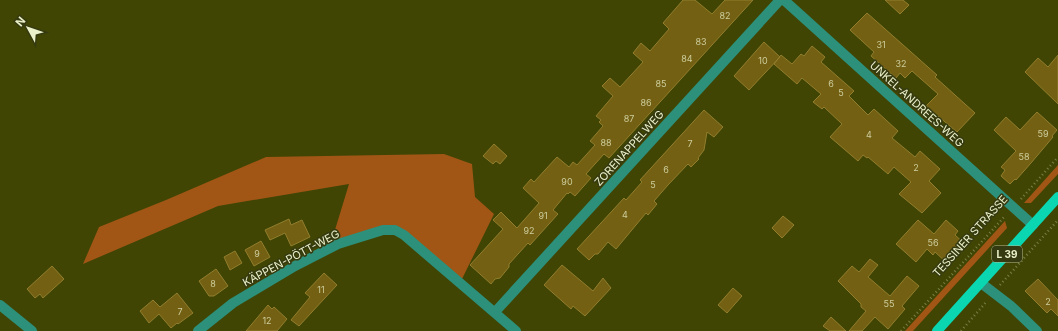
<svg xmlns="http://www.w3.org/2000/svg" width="1058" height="331" font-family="Inter,sans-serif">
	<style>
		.green { fill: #a15615 }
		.building { fill: #736013; stroke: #927e2d }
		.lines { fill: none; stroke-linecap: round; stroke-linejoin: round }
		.path { stroke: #7b8048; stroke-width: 2.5; stroke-dasharray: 1 3; stroke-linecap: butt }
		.minor { stroke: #2c907a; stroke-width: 10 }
		.major { stroke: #0bd6b2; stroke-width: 10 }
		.labels { text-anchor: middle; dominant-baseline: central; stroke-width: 3; stroke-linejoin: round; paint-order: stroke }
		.number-label { font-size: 9px; fill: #cdcd9c }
		.shield { fill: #363a11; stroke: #b5ba92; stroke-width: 1 }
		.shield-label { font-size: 10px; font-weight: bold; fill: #ebf1ca }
		.street-label { font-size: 11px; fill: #ebf1ca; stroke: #363a11 }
	</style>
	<rect width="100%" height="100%" fill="#404504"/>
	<path class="green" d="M444,154L472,164L475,197L494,214L460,283L395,230L331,243L349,184L218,206L83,264L99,227L166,200L266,157Z
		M1058,165V174L1031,203H1024Z
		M1005,221L1007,228L913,331H905Z"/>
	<path class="building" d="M683,0H695L712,14L725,0H753L609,158L604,154L586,174L591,178L575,196L570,192L568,194L567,193L553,210L558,214L530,245L528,243L509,264V267L500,278L495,279L491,284L470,265L503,229L493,220L501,212L517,228L539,203L523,188L531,179L534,182L557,157L569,167L573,162L577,165L595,145L590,141L603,126L599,122L601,120L596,116L613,96L602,86L610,78L620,87L643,62L633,53L641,43L650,51L669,29L663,23Z
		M885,0H903L909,5L900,14Z
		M867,13L937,75L935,77L975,113L957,132L926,106L938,94L912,71L905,78L900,73L896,78L871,56L874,52L850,30Z
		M764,42L780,57L749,90L734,76Z
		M812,46L825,57L821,62L854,91L849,96L868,115L874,109L898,131L892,138L915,157L920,151L940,169L929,181L941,193L922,213L899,194L911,182L894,167L888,174L868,157L867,158L863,155L858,161L830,137L842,124L824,107L822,109L813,102L821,94L802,78L797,84L774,64L781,55L792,64L801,54L804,56Z
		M1058,55V104L1025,72L1038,58L1048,67Z
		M704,110L723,127L714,137L707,132L704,150L698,158L699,159L691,167L688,164L668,185L654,201L657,204L648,215L646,213L616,249L608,242L598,254H595L589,260L577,249L624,198L626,200L642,182L640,180Z
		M1037,112L1057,130L1052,136L1053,137L1031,163L1016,180L1015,179L1010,184L1001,176L1005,170L1001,167L1016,151L994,130L1006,117L1020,130Z
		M494,144L507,156L500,164L496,161L493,164L483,156Z
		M783,216L794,225L782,238L772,228Z
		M289,219L291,225L302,220L310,237L291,246L285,233L270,240L265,230Z
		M918,220L934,234L946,220L958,231L955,235L965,244L947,263L935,252L933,255L927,249L916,262L896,244Z
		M261,241L270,257L254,266L245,250Z
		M235,251L242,263L230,270L224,257Z
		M870,259L878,265L868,277L890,296L907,276L919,286L902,306L905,309L888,329L875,317L862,331H849L866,311L861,307V304L838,281L852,266L859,272Z
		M562,265L593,291L603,278L611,288L585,316L573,306L571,309L544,285Z
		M52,266L64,279L43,298L40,294L35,298L27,289Z
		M216,269L228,286L214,296H209L199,281Z
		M324,273L337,285L299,326L291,320L310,297L305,293Z
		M1038,279L1058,300V316L1051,309L1047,313L1025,291Z
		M733,288L742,296L727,313L718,305Z
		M177,293L193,313L178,324L177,323L171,328L159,314L149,323L140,311L153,300L160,307Z
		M268,305L272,309L274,307L287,319L277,331H246Z
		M831,317L846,331H830L823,326Z"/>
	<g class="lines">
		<path class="path" d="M1021,199L1058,157
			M1000,285L1058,220
			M901,331L1005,216
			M961,331L987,301"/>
		<path class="minor" d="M784,0L1033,225
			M981,283L1011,306L1037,331
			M0,305L32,331
			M495,312L780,0
			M198,331L233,303L295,266L338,244L383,230H395L404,235L516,331"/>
		<path class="major" d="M937,331L1058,197"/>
	</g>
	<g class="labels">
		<g class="number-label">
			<text x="725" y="15">82</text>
			<text x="701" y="41">83</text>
			<text x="881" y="44">31</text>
			<text x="687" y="58">84</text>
			<text x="763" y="60">10</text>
			<text x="901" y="63">32</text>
			<text x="661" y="83">85</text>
			<text x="831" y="83">6</text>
			<text x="841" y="92">5</text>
			<text x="646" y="102">86</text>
			<text x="629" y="118">87</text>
			<text x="1043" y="133">59</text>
			<text x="869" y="134">4</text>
			<text x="606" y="142">88</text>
			<text x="690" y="143">7</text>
			<text x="1024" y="156">58</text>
			<text x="916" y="167">2</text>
			<text x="666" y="169">6</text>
			<text x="567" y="181">90</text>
			<text x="653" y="184">5</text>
			<text x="625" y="214">4</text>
			<text x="543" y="215">91</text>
			<text x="529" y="230">92</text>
			<text x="933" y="242">56</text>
			<text x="257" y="253">9</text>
			<text x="213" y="283">8</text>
			<text x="321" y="289">11</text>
			<text x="1048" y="301">2</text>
			<text x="889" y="303">55</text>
			<text x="180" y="311">7</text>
			<text x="267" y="320">12</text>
		</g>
		<rect class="shield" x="992" y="246" width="30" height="16" rx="3"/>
		<g class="shield-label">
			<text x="1007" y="254">L 39</text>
		</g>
		<g class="street-label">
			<text transform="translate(917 104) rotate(42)">UNKEL-ANDREES-WEG</text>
			<text transform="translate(629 148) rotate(-48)">ZORENAPPELWEG</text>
			<text transform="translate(970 236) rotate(-48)">TESSINER STRASSE</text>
			<text transform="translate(291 258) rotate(-28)">KÄPPEN-PÖTT-WEG</text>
		</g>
	</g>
	<g transform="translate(28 28) rotate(310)" stroke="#363a11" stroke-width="3" paint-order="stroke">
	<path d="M0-3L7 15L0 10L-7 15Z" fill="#ebf1ca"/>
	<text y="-6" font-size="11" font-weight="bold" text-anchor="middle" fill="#ebf1ca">N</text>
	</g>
</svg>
